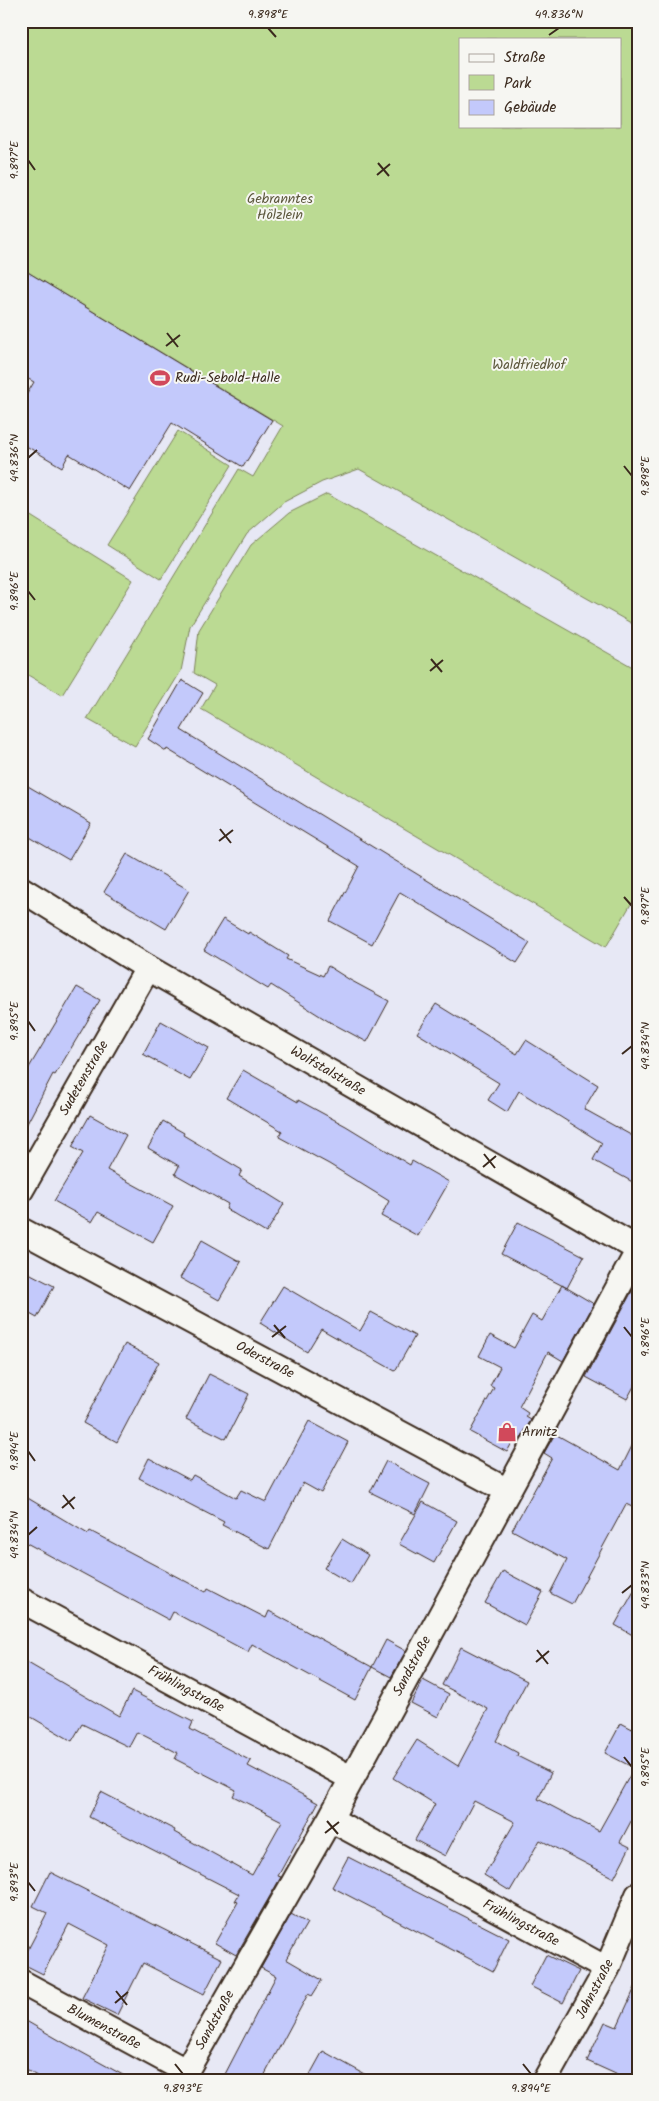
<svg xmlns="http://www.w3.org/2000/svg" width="659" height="2101" font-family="Kalam,sans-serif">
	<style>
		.green { fill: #bbda93; stroke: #7b8258; fill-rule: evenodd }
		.building { fill: #c3c9fb; stroke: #3b2a1e }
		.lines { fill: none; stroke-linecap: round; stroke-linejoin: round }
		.minor-casing { stroke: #3b2a1e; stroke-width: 28 }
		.minor { stroke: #f6f6f2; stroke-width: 24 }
		.ticks { fill: none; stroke: #3b2a1e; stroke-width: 2 }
		.labels { text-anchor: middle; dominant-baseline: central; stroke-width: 4; stroke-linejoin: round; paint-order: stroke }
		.park-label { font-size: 14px; fill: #5b563b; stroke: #f6f6f2 }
		.poi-label { font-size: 14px; fill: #3b2a1e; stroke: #f6f6f2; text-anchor: start }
		.street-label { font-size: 14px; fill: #3b2a1e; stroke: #f6f6f2 }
		.neatline { fill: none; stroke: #3b2a1e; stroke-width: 2 }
		.ticks-label { font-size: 12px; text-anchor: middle; fill: #3b2a1e }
	</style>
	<rect width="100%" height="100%" fill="#e7e8f5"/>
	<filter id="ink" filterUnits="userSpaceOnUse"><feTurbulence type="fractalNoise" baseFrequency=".02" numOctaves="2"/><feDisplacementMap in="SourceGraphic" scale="10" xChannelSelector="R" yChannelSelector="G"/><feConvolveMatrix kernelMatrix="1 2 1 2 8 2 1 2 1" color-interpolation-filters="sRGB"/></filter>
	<g filter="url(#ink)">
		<path class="green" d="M21,21H638V627L359,469L322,482L284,502L247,534L190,626L181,671L135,746L87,719L239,469L253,477L283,426L21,268ZM460,39H620V126H460Z
			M178,431L232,465L161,579L107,545Z
			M327,494L638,670V892L606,947L201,709L215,685L194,673L199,630L251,545L289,513Z
			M21,510L133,580L62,695L21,671Z"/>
		<path class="building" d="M21,268L272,420L243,467L172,423L130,491L69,454L62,467L21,443V404L34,382L21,375Z
			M182,680L203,693L181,730L530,943L517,963L400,892L372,944L330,921L359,866L167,749L166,751L148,739Z
			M21,782L91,823L69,860L21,832Z
			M127,854L189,890L166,929L104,892Z
			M223,919L248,934L249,932L288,956L286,959L323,976L328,966L350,980L389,1001L367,1042L328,1021L271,985L268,989L204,950Z
			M77,987L100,1000L55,1075L53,1074L21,1135V1081Z
			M436,1004L517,1054L526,1040L598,1085L584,1109L638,1139V1185L593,1160L602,1143L519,1091L507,1112L488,1100L499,1083L417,1033Z
			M161,1021L209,1048L190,1080L143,1054Z
			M243,1070L298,1102V1100L346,1126L410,1165L412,1161L449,1182L418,1236L381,1216L389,1201L329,1164L279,1137L282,1131L226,1098Z
			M90,1115L126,1135L107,1170L173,1206L153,1242L98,1212L92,1222L54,1201L83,1153L72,1147Z
			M163,1121L184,1133L183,1135L242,1170L239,1176L284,1204L266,1233L226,1209L228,1204L175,1174L179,1166L148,1148Z
			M518,1222L584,1256L567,1288L501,1254Z
			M202,1240L241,1262L219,1300L180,1278Z
			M21,1269L54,1286L37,1318L21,1309Z
			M638,1280V1379L627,1399L586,1377Z
			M562,1285L594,1304L563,1361L548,1352L519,1407L528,1413L526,1417L531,1420L520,1440L515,1437L507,1452L470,1432L494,1388L490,1386L500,1367L479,1356L490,1335L514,1348L532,1315L542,1321Z
			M283,1286L360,1331L371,1312L415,1336L395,1371L321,1329L307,1352L260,1323Z
			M125,1344L159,1362L117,1442L83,1423Z
			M209,1374L249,1394L226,1439L186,1419Z
			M309,1421L348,1442L321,1493L303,1483L269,1549L222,1525L224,1522L139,1478L149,1458L190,1480L193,1475L236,1498L241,1490L266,1502Z
			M555,1434L620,1470L638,1434V1510L626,1504L572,1604L550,1593L567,1560L512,1530L552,1458L544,1453Z
			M386,1461L430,1484L415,1514L370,1492Z
			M21,1494L88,1534L90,1531L206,1592L208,1588L266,1618L269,1611L372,1667L355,1700L252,1644L248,1652L173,1612L169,1620L21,1540Z
			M423,1502L457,1521L434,1563L399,1544Z
			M342,1539L368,1555L351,1584L324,1568Z
			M503,1571L543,1592L525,1625L485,1603Z
			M638,1584V1638L615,1625Z
			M386,1640L406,1651L391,1677L372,1667Z
			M461,1647L527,1681L496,1741L518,1753L517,1756L551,1773L538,1799L599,1831L634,1768L605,1753L621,1723L638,1732V1808L620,1842L630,1847L614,1878L540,1840L510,1891L484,1875L515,1822L474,1801L445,1856L415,1840L435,1804L393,1778L417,1740L458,1766L488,1709L442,1685Z
			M21,1659L119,1716L132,1691L193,1722L190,1729L251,1761L248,1766L318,1803L278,1876L281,1877L236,1955L215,1943L238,1902L235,1901L239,1894L89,1817L101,1792L175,1830L174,1832L252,1875L282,1821L233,1796L236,1790L175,1759L178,1753L137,1732L129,1747L82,1724L72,1741L21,1711Z
			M423,1680L449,1694L438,1717L411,1703Z
			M348,1857L509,1939L493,1971L332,1887Z
			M50,1872L222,1959L204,1994L143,1963L117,2015L82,1998L109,1945L69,1924L43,1974L21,1963L47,1913L33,1906Z
			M291,1914L307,1923L286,1959L322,1980L312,1996L308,1994L262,2080H222L276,1976L261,1968Z
			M546,1955L579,1971L563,2003L530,1986Z
			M638,1981V2080H629L587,2061L605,2022L617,2027Z
			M21,2018L59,2040L132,2080H44L21,2067Z
			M323,2051L375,2080H307Z"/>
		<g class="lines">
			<defs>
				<path id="minor" d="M21,889L148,968L638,1249
					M21,1190L148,968
					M21,1230L508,1491
					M21,1600L351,1778
					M330,1819L607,1969
					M21,1982L186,2071
					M181,2080L330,1819L638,1251
					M545,2080L607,1969L638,1895"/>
			</defs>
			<use href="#minor" class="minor-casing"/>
			<use href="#minor" class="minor"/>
		</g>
	</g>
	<path class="ticks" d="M268,28L276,37M549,35L559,28M28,160L35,170M378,163L389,176M377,175L390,164M167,333L178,347M166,346L180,335M28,458L37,450M624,466L632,476M28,591L35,600M431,659L442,672M430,671L443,660M220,829L231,843M219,841L233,830M624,897L632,906M28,1021L35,1031M622,1054L632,1046M484,1154L495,1168M483,1167L496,1156M274,1325L285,1338M624,1327L632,1337M272,1337L286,1326M28,1451L35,1461M63,1495L74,1509M62,1508L75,1497M28,1535L37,1527M622,1593L632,1585M537,1650L548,1664M536,1662L549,1651M624,1757L632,1767M327,1821L338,1834M325,1833L339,1822M28,1882L35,1891M116,1991L127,2005M115,2003L128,1992M175,2064L183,2074M523,2064L531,2074"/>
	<defs>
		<symbol id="stadium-bare" viewBox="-9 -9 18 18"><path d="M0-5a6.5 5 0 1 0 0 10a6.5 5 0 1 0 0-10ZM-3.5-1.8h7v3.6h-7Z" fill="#d1495b" stroke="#f6f6f2" stroke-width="2.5" paint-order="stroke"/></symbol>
		<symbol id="shop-bare" viewBox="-9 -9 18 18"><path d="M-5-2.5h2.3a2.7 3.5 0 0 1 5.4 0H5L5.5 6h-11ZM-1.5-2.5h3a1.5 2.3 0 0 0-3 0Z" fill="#d1495b" stroke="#f6f6f2" stroke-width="2.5" paint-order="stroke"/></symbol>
	</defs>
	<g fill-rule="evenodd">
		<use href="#stadium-bare" x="146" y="364" width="28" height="28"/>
		<use href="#shop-bare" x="493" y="1418" width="28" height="28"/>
	</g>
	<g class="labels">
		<g class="park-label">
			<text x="280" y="199">Gebranntes<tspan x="280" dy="16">Hölzlein</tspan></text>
			<text x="529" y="365">Waldfriedhof</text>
		</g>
		<g class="poi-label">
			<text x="175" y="378">Rudi-Sebold-Halle</text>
			<text x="522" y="1432">Arnitz</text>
		</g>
		<g class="street-label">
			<text transform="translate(328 1071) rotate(30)">Wolfstalstraße</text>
			<text transform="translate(84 1078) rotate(-60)">Sudetenstraße</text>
			<text transform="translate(265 1360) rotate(28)">Oderstraße</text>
			<text transform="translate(412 1666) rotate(-62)">Sandstraße</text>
			<text transform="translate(186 1689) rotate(28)">Frühlingstraße</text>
			<text transform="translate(521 1923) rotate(28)">Frühlingstraße</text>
			<text transform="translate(595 1989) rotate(-62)">Jahnstraße</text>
			<text transform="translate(215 2020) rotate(-61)">Sandstraße</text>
			<text transform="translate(104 2027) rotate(28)">Blumenstraße</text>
		</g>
	</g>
	<rect width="659" height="2101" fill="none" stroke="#f6f6f2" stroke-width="55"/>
	<rect x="459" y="38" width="162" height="90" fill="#f6f6f2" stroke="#aba49d"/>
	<rect x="469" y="54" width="25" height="8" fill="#f6f6f2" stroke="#aba49d"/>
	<text x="504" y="62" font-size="15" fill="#3b2a1e">Straße</text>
	<rect x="469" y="75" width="25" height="15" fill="#bbda93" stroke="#aba49d"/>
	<text x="504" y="88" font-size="15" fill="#3b2a1e">Park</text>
	<rect x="469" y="100" width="25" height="15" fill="#c3c9fb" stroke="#aba49d"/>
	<text x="504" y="112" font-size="15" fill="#3b2a1e">Gebäude</text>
	<rect x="28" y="28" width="604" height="2046" class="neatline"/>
	<g class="ticks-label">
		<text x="268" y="18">9.898°E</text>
		<text x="559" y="18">49.836°N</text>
		<text transform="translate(14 160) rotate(-90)" y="4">9.897°E</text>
		<text transform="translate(14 458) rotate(-90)" y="4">49.836°N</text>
		<text transform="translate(645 476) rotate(-90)" y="4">9.898°E</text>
		<text transform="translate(14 591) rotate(-90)" y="4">9.896°E</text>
		<text transform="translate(645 906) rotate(-90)" y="4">9.897°E</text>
		<text transform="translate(14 1021) rotate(-90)" y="4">9.895°E</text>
		<text transform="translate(645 1046) rotate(-90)" y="4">49.834°N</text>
		<text transform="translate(645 1337) rotate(-90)" y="4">9.896°E</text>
		<text transform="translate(14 1451) rotate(-90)" y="4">9.894°E</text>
		<text transform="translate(14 1535) rotate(-90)" y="4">49.834°N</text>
		<text transform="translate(645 1585) rotate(-90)" y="4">49.833°N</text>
		<text transform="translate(645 1767) rotate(-90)" y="4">9.895°E</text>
		<text transform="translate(14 1882) rotate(-90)" y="4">9.893°E</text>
		<text x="183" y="2092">9.893°E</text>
		<text x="531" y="2092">9.894°E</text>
	</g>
</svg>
